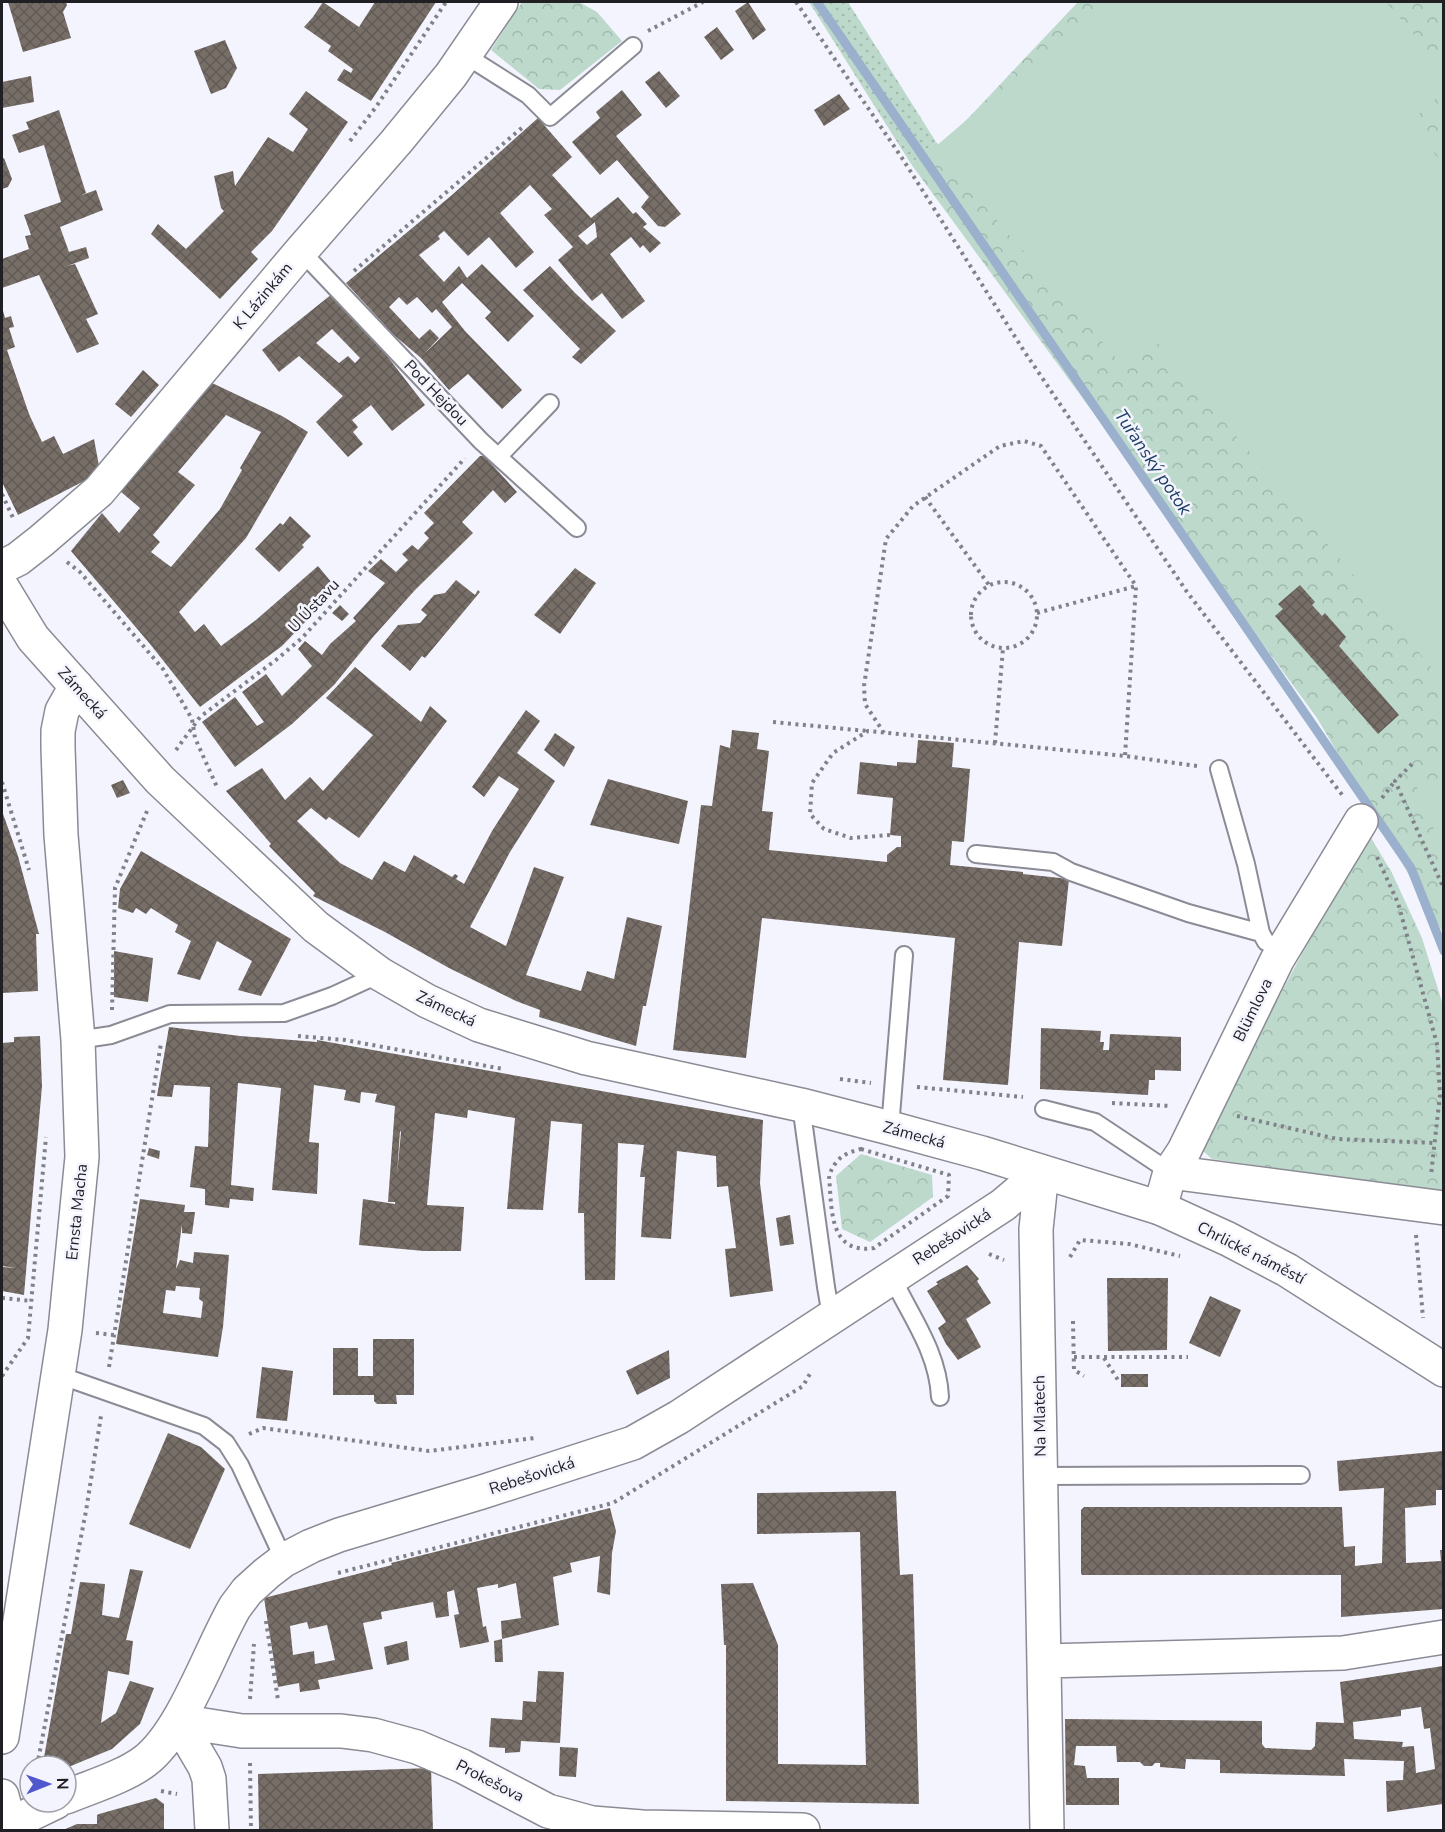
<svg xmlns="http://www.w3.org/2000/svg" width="1445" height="1832" font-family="'Nunito Sans',sans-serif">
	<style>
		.grass { fill: url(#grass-dots) }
		.park { fill: url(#park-crowns) }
		.garden { fill: #bcd9cb }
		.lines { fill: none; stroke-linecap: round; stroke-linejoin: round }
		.stream { stroke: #9ab0cc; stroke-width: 9 }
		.building { fill: url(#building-cross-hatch); fill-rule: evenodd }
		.lane-casing { stroke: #8b8b95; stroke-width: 20 }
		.street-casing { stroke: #8b8b95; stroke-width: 36 }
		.secondary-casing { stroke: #8b8b95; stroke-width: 36 }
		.path { stroke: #818189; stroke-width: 4; stroke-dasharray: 3 4.5; stroke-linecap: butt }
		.lane { stroke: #fff; stroke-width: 16 }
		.street { stroke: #fff; stroke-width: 33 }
		.secondary { stroke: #fff; stroke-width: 33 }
		.labels { text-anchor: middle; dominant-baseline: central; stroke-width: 5; stroke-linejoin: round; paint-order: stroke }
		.street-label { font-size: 16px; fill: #1f1f24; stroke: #f4f4fe }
		.water-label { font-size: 18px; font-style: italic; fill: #1e3f66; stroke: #f4f4fe }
	</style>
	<defs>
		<pattern id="grass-dots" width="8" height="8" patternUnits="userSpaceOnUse" patternTransform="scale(1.5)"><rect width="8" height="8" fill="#bcd9cb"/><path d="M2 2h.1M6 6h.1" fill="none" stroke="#a1baae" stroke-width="1.8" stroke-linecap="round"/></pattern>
		<pattern id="park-crowns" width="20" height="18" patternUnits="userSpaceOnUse" patternTransform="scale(1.5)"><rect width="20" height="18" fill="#bcd9cb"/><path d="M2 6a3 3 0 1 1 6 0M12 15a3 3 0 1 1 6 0" fill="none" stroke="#a1baae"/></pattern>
		<pattern id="building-cross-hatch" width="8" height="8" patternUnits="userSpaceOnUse" patternTransform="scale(1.5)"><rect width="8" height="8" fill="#776e67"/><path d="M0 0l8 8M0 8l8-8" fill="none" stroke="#615a55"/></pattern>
	</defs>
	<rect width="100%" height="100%" fill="#f4f4fe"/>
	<path class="grass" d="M809,2H848L936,142L911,164Z"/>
	<path class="park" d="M522,2H579L597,12L622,41L560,90L539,89L491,50Z
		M1078,2H1443V933L1317,718L911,164L936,142L941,147Z
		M1361,821L1392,873L1422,938L1443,1005V1192L1212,1159L1204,1152L1202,1138L1352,862Z
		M861,1154L932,1175L933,1197L870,1242L842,1229L836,1176Z"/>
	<path class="garden" d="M1103,2H1386L1443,68V92L1409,123L1443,164V681L1155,340L1124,367L934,148Z
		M1443,776V852L1417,787Z"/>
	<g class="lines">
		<path class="stream" d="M817,2L1411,868L1444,951"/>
	</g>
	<path class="building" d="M8,2H66L67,5L63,12L71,38L23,52Z
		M323,2L359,27L375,2H436L371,101L337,80L344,69L351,73L353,69L328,51L331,46L304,27L313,17Z
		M748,2L766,30L753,40L735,11Z
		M717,27L734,50L721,60L704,37Z
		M225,40L237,68L226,88L211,94L194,51Z
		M659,71L680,96L666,108L645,82Z
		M31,76L34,102L2,108V82Z
		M622,90L642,115L616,136L681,214L665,227L658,226L641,207L649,197L617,160L600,175L572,142L600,118L596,112Z
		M306,91L348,122L272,231L251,252L258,259L220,299L151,234L158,224L186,249L224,211L221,208L214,176L233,171L235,186L268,137L293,152L308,129L289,114Z
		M839,94L850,109L824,126L814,110Z
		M59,110L86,193L79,196L96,190L103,210L60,227L69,252L86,247L89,258L67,266L75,264L98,314L86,319L99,344L77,353L39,275L2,288V259L29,249L25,236L31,235L24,215L61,202L44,145L19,153L12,135L29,129L26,122Z
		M538,118L572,157L552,175L591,218L618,197L633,214L636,212L647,224L643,227L661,243L650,253L643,245L640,248L631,237L610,254L645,301L622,319L602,293L592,301L558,260L573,247L544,215L552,209L530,185L500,213L534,252L516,268L489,237L468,256L444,231L438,236L440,239L419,255L444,282L459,266L467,278L482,264L534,316L508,342L485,318L491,312L462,283L442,302L465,331L522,390L502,409L468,374L449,390L421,358L394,335L346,283L452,195ZM595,222L597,237L587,245L578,236ZM399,297L407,305L417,297L432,313L436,309L452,327L424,354L439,338L430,329L419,339L389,307Z
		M4,158L12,179L8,187L2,189V159Z
		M550,266L575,293L616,331L581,364L572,357L580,349L523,290Z
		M332,294L384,352L425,405L392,431L371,405L352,420L358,427L353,432L363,444L348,457L316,422L343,396L299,356L279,372L262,350ZM332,329L360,358L355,363L348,356L339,363L316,343Z
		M2,307L5,318L11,316L14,327L9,328L15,347L7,350L29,414L42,442L54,436L63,454L94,439L99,466L86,480L18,515L2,482Z
		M143,370L159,385L131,417L115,404Z
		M212,383L282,416L308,432L246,538L179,612L195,632L204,624L221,646L256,620L318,566L337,589L282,646L200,707L150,644L71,551L102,513L119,533L140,508L120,491ZM226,415L261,432L240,468L242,470L220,509L171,567L151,552L160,542L153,535L195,485L178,472Z
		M480,456H484L517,492L505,503L493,490L462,522L473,533L415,590L373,637L334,685L292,724L235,767L202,722L235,697L257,726L264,722L242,692L266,674L282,696L312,666L298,649L305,641L322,655L330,644L356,621L353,618L385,583L368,571L381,559L396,572L408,560L402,554L412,545L418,550L429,538L424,533L434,523L424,513Z
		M290,516L311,536L302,545L304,547L279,572L255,549L280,523L283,525Z
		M575,568L596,583L560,634L534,615Z
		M456,580L475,595L478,590L480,592L425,658L422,656L410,671L381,646L398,625L420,623L427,615L421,610L434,595L445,593Z
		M1300,585L1315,602L1312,605L1322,616L1325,613L1346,637L1339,646L1399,715L1378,734L1275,616L1283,609L1278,604Z
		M340,605L349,614L342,621L332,613Z
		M355,667L421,722L430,706L447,721L359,838L329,817L326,820L311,808L297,821L340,863L372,880L384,861L405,872L414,855L452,877L455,874L458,876L456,879L464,884L492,831L519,789L499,776L484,797L472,787L526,710L540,721L517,753L555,781L510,852L470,927L506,946L534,867L564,877L526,975L581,991L587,971L614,979L627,917L662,926L646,1006H643L636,1046L539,1017L540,1010L516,1001L449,968L385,932L313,896L315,893L269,846L271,844L226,791L262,768L285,800L310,777L323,791L373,735L326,698Z
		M732,730L759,733L757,749L769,751L762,811L773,812L769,850L887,862V855L897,847H901V836L890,835L893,798L857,794L860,762L897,766V762L916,763L918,740L954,743L952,767L970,769L964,842L952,841L950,865L1023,872V874L1069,879L1062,946L1019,942L1008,1085L943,1080L955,938L762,918L746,1058L673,1050L701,805L712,806L720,745L730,748Z
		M555,733L575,747L564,767L544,750Z
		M608,779L688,801L679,844L590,825Z
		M123,780L130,793L117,798L111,785Z
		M2,811L18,856L39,934H36L38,991L2,993Z
		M141,851L291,939L261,996L238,990L252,961L217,941L200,980L177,974L191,941L175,932L178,925L151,908L146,914L136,908L133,913L118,908L120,889Z
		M114,951L153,958L148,1002L114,997Z
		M169,1027L240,1036L317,1042V1040L763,1120L760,1183L773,1291L730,1297L725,1249L736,1248L728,1186L717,1187L716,1156L677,1151L671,1239L641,1237L645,1177H640L644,1145L618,1143L615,1280H585L584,1213H578L582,1124L551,1121L543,1210L507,1209L515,1118L468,1110L467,1118L435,1113L427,1205L464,1207L461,1251H424L359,1245L363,1199L395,1204V1202H388L395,1106L375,1102L377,1094L361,1092L360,1103L344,1100L346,1090L314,1085L309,1142L319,1143L317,1194L272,1190L281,1088L238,1083L231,1185L254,1188L253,1201L230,1199L229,1208L205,1205V1189L190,1187L195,1146L208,1147L210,1087L174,1085L172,1097L157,1096ZM400,1131L401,1132L397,1175Z
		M1041,1028L1101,1031L1100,1042H1104L1103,1050H1109L1110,1034L1181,1037V1071L1155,1070V1080H1149L1148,1095L1040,1089Z
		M40,1036L42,1086L24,1295L2,1291V1267L16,1268L2,1266V1043L14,1042V1037Z
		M149,1148L160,1151L159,1159L147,1155Z
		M140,1199L185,1205L184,1212H195L192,1234L182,1233V1224L176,1269L180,1260L193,1263L194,1252L229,1255L223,1327L218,1357L116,1344ZM176,1286L200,1288L199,1299L203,1302L201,1318L163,1313L166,1290L175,1291Z
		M790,1215L794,1244L780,1246L776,1218Z
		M967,1265L979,1279L977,1281L991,1303L966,1319L981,1347L958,1360L946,1344L938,1328L946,1322L927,1291L938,1284L936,1282Z
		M1107,1278H1168L1167,1350L1108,1351Z
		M1210,1296L1241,1310L1220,1357L1189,1343Z
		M373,1339H414V1395H396L397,1404H377L374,1401V1395H333V1348H358V1376H373Z
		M669,1350L670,1378L637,1395L626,1371Z
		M262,1367L293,1371L287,1421L256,1418Z
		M1121,1374H1148V1387H1121Z
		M168,1433L201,1447L225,1469L190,1549L129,1524Z
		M1443,1451V1490H1436V1505L1405,1508L1406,1563L1441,1561L1440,1550H1443V1609L1341,1617V1575H1082L1081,1573V1510L1084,1507H1342L1344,1547L1355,1546V1566L1382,1563L1384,1488L1339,1491L1337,1461Z
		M896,1491L900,1575L913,1574L919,1804L726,1801V1645H724L721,1584L753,1583L778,1645V1764L866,1765L860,1532L757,1534V1493Z
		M610,1508L616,1531L612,1553L610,1595L597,1592L600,1556L570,1563L572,1572L553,1577L559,1625L502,1639L501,1621L521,1618L516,1583L498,1588V1584L477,1588L483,1627L486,1626L489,1642L460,1648L454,1615L459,1614L454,1590L447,1592L449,1616L436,1618L433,1602L381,1612L382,1619L363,1623L373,1669L318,1680L320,1689L300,1692L299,1683L278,1687L264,1598L392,1565L391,1563ZM307,1622L309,1629L327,1625L335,1660L315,1664L314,1651L293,1655L290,1626Z
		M130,1569L143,1571L126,1640L133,1641L129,1675L108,1671L101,1723L116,1713L130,1681L154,1688L140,1724L112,1749L66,1768V1766H47L43,1763L66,1634H71L80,1582L105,1584L102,1615L119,1618Z
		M502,1639L503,1662H495L494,1641Z
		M407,1641L409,1660L387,1665L384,1647Z
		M1443,1666V1804L1387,1812L1386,1781L1403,1780L1404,1761L1344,1759L1345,1776L1220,1773V1760L1186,1759L1185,1769L1160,1767V1763H1155L1152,1766H1144L1140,1762H1117L1116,1746H1076L1074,1765L1085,1766L1087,1778H1119V1805H1066L1065,1719L1262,1721V1744L1265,1748L1311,1750L1315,1746L1316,1722L1344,1723L1340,1682ZM1421,1707L1424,1729L1430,1728L1435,1769L1416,1773L1414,1746L1402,1747L1403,1742L1354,1739L1353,1722L1401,1716V1710Z
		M538,1671L564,1672L560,1743L521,1741L520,1752L505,1753V1748L489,1747L491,1718L522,1720L523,1701L536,1702Z
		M560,1747L578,1748L576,1777L559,1776Z
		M431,1768L433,1830H259L258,1774Z
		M156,1798L164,1804V1830H63L77,1824H97V1815L99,1814Z"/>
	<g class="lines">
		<defs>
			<path id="lane" d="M465,55L528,95L550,117L633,46
				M301,251L481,441L577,528
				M499,456L550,403
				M1219,769L1246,864L1261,933L1266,942
				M976,854L1053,862L1071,872L1188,913L1261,933
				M78,1040L111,1035L170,1014L284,1013L332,996L380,974
				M801,1105L826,1287L831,1316
				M1044,1109L1095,1122L1170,1172
				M890,1128L904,955
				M892,1277C911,1317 938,1352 940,1397
				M58,1377L73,1380L204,1426L226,1443L240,1465L284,1560
				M1041,1476L1301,1475"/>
			<path id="street" d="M2,567L18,559L41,541L99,491L301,251L396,142L451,75L501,2
				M1042,1172L1036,1229L1047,1830
				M1170,1172L1444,1208
				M1160,1208L1170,1172L1184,1151L1277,960L1361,821
				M1045,1661L1343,1653L1444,1637
				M178,1721L242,1731H341L373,1735L417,1747L462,1766L548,1811L592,1823L642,1827L803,1830
				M178,1721L205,1767L209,1779L212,1830
				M2,1737L65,1330L82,1157L78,1040L61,835L58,748V731L62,711L76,686
				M2,1796L11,1830
				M66,1797C90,1787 124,1777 145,1761C183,1732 210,1650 235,1607L247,1591L267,1573L284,1560L311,1546L339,1535L482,1492L633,1443L679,1417L1003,1205L1042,1172
				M2,1828L56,1802"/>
			<path id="secondary" d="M2,587L33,638L160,780L316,927L380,974L427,1001L479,1025L586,1058L801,1105L890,1128L982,1153L1160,1208L1228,1239L1287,1270L1444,1370"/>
		</defs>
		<use href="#lane" class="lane-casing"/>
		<use href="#street" class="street-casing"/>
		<use href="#secondary" class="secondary-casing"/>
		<path class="path" d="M796,2L902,158L1024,351L1187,592L1343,796
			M648,31L703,2
			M350,141L376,107L446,2
			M354,271L524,126
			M2,494L14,520
			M925,497L989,585
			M67,562L80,572L163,669L192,719L195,738L217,787
			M971 615a33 33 0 1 1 66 0a33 33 0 1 1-66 0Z
			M1037,613L1136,586
			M773,722L867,731
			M884,733L865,704L864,686L886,539L913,506L1000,446L1024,441L1041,446L1136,586L1125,756
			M995,743L1003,648
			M176,750L200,717L276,660L302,638L465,458
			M1412,764L1395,781L1444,889
			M2,782L29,870
			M1382,798L1395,781
			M890,835L851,838L824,829L810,814L812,783L833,753L868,731L1125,756L1197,766
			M1377,857L1398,903L1437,1044L1440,1095L1431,1175
			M112,1010L115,888L147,811
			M298,1036L345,1040L503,1069
			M840,1079L871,1083
			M917,1087L1023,1097
			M1112,1103L1170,1106
			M1237,1116L1337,1139L1435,1143
			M861,1149L949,1175L948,1196L874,1248C828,1255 832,1207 829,1176C835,1159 844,1153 861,1149Z
			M1416,1235L1423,1318
			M989,1254L1004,1260
			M1070,1257L1080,1240L1129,1244L1180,1256
			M2,1298L31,1301
			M1073,1321L1074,1370L1084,1376
			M96,1333L114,1335
			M1074,1357H1188
			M1104,1358L1118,1380
			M109,1367L161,1043
			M2,1376L28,1338L46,1137
			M249,1434L263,1428L429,1451L535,1438
			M338,1573L613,1503L803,1386L811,1372
			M266,1621L278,1700
			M250,1699L254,1644
			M250,1763L251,1830
			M37,1766L86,1511L101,1416
			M161,1791L177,1794"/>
		<use href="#lane" class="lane"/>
		<use href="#street" class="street"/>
		<use href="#secondary" class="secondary"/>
	</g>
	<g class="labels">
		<g class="street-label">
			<text transform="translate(263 296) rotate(-50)">K Lázinkám</text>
			<text transform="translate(436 393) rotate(46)">Pod Hejdou</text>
			<text transform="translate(314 606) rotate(-47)">U Ústavu</text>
			<text transform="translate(82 693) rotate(48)">Zámecká</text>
			<text transform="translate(446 1009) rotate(25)">Zámecká</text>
			<text transform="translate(1253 1010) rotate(-64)">Blümlova</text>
			<text transform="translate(914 1135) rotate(15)">Zámecká</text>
			<text transform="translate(77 1212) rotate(-84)">Ernsta Macha</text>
			<text transform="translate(952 1237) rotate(-33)">Rebešovická</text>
			<text transform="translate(1251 1253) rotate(27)">Chrlické náměstí</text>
			<text transform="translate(1040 1416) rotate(-91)">Na Mlatech</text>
			<text transform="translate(532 1476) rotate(-18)">Rebešovická</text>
			<text transform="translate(490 1781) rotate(27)">Prokešova</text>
		</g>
		<g class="water-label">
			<text transform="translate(1153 462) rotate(56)">Tuřanský potok</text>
		</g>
	</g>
	<rect width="1445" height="1832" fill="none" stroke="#1f1f24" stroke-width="6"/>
	<g transform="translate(48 1784) rotate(89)"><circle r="28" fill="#f4f4fe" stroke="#9f9fa7" stroke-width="1.5"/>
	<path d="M0-4.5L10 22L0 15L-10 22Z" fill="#5158ce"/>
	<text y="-9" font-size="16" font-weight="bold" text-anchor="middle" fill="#1f1f24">N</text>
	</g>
</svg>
